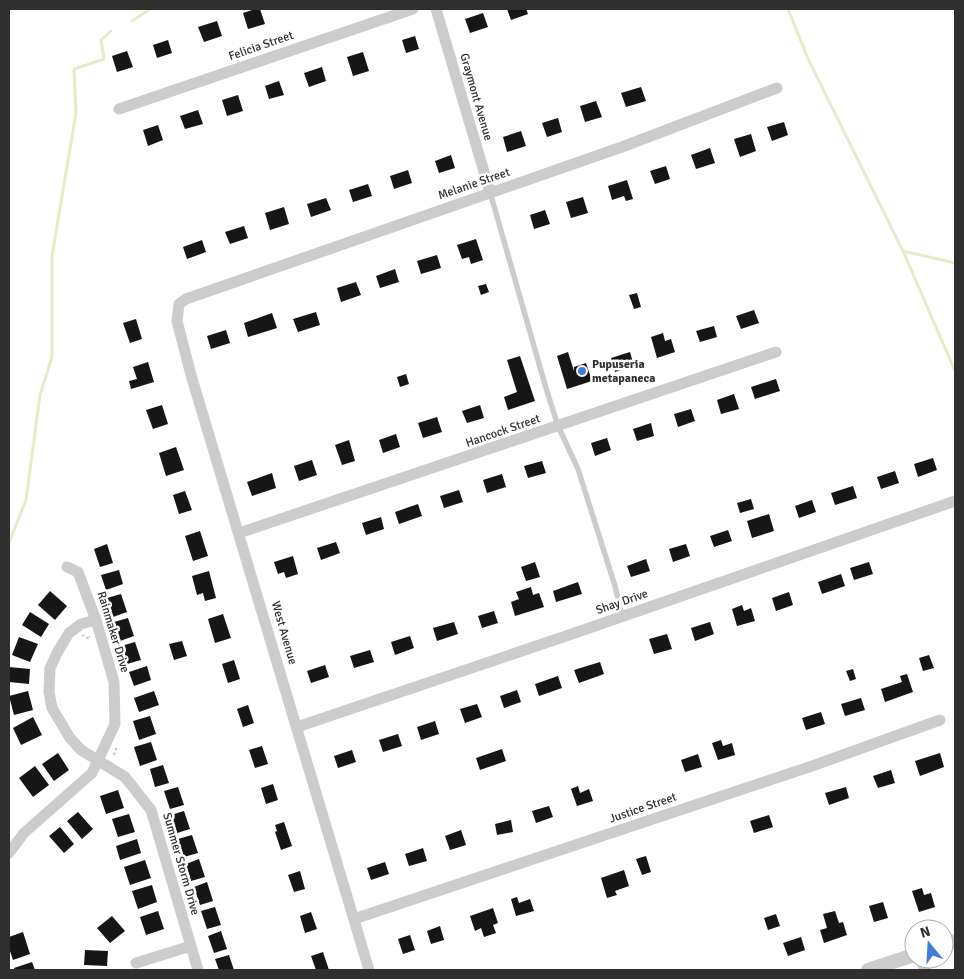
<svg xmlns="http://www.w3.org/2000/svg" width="964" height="979" font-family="Signika,sans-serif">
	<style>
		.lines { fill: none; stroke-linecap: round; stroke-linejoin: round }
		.stream { stroke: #e8eacc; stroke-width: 3 }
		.building { fill: #161616 }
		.path { stroke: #c6c6c6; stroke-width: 2; stroke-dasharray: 2.5 2.5; stroke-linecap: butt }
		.service { stroke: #ccc; stroke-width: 5.5 }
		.minor { stroke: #ccc; stroke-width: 11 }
		.tertiary { stroke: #ccc; stroke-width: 14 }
		.poi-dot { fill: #3e7dd9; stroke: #fff; stroke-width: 2 }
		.labels { text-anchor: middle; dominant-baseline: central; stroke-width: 5; stroke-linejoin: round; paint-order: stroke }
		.street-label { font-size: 12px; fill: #2f2f2f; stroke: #fff }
		.poi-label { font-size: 12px; font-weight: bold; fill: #2f2f2f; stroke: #fff; text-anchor: start }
	</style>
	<rect width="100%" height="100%" fill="#fff"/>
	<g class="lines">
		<path class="stream" d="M788,9L809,61L903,251L955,371
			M132,21L150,9
			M903,251L955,263
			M9,543L26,500L40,395L52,357V256L76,113L74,69L104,59L101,40L111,31"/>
	</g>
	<path class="building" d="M255,9H260L265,24L248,29L243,13Z
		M507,9H526L528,14L511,20Z
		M483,13L488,27L470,33L465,19Z
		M217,21L222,36L204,42L198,27Z
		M415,36L419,49L406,53L402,40Z
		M168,40L172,53L157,58L153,45Z
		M127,51L133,67L117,72L112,56Z
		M363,52L369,71L353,76L347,57Z
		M322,67L326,81L309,87L304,73Z
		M279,81L284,95L269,99L265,86Z
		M641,87L646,101L626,107L621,93Z
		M238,95L243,111L227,116L222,100Z
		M596,101L602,117L585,122L580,106Z
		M198,110L203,124L185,129L180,116Z
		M558,118L562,132L547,137L542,123Z
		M784,122L788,135L772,141L767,127Z
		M158,125L163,140L148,146L143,130Z
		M521,131L526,146L507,152L503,137Z
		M751,134L756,151L740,157L734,139Z
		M710,148L715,163L696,169L691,155Z
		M451,155L455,168L439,173L435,161Z
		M666,166L670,179L655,184L650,171Z
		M408,170L412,183L394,189L390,176Z
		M627,180L633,199L626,201L624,196L612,200L608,186Z
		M368,184L372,196L353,202L349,190Z
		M583,197L588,213L571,218L566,202Z
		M326,198L331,210L311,217L307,204Z
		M284,207L289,224L270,230L265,213Z
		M545,210L550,224L534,229L530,215Z
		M244,226L248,238L230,244L225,232Z
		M476,239L483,260L471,264L469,257L462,259L457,245Z
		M202,240L206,252L187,259L183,247Z
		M437,255L441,268L421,274L417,261Z
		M395,269L399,282L380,288L376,276Z
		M356,282L361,295L341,302L337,288Z
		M486,284L489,292L481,295L478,286Z
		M637,293L641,307L634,309L629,295Z
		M754,310L759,323L741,329L736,316Z
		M316,312L320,325L298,332L293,319Z
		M272,313L277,328L248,337L244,323Z
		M136,319L142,339L130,343L123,323Z
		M714,326L717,337L700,342L696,331Z
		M226,330L230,343L211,349L207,336Z
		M663,333L665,341L671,339L675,352L657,358L651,337Z
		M568,352L574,371V367L586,363L592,381L567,389L557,356Z
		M630,352L634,366L615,372L611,358Z
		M520,356L535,401L508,410L504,397L517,392L507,360Z
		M148,362L154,382L131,389L129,381L137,379L133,367Z
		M406,374L409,384L400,387L397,377Z
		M776,379L780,391L755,399L751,387Z
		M734,394L739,409L721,414L717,400Z
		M162,405L168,424L153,429L146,410Z
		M480,405L484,418L467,423L462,411Z
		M691,409L695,421L678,427L674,414Z
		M437,417L442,432L423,438L418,423Z
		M651,423L654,436L637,441L633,429Z
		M396,434L400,447L383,453L379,440Z
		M607,438L611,450L595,456L591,443Z
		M349,440L355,461L342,465L335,445Z
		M176,447L184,470L166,476L159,453Z
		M933,458L937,470L918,477L914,464Z
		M312,460L317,475L299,481L294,466Z
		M542,461L546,473L528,478L524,466Z
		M895,471L899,483L881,489L877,477Z
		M272,473L276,488L252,496L247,482Z
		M502,474L506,487L487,493L483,480Z
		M853,486L857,498L835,505L831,493Z
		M459,490L463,502L444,508L440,496Z
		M185,491L192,510L179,514L173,495Z
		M751,499L754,509L740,513L737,503Z
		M812,500L816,512L799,518L795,506Z
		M418,504L422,516L399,524L395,512Z
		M769,514L774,531L752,538L747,521Z
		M381,517L384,529L366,535L362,523Z
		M728,530L732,541L714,547L710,536Z
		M200,531L208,556L193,561L185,536Z
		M336,542L340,553L321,560L317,548Z
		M107,544L113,563L100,567L94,549Z
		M686,544L690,556L673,562L669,549Z
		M293,556L298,574L286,578L284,572L278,574L274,562Z
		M646,559L650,571L631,577L627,566Z
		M535,562L540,577L526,581L521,567Z
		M869,562L873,574L854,580L850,568Z
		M119,570L123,584L106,590L101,575Z
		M209,571L216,598L205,601L203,593L197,595L192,576Z
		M841,574L845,586L822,594L818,582Z
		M578,582L582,594L556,602L553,591Z
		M531,587L533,595L539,593L544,607L515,616L511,602L519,599L516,592Z
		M50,591L67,606L55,620L38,605Z
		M789,592L793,605L776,611L772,598Z
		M121,594L127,612L113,617L107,598Z
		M742,605L744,611L751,608L755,621L737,626L732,609Z
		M494,611L498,623L482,628L478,616Z
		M30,612L49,624L41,637L22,625Z
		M223,614L231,638L215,643L208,619Z
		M128,618L134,636L120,641L114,622Z
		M454,622L458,634L437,641L433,628Z
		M710,622L714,634L695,641L691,628Z
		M667,634L672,649L654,654L649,639Z
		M410,636L414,648L395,655L391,642Z
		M19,637L38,644L30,662L12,655Z
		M182,641L187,656L174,660L169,644Z
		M135,642L141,660L127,664L121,646Z
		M370,650L374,662L354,668L350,656Z
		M929,655L934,668L923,671L919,658Z
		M234,660L240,679L228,683L222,664Z
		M600,662L604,674L579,683L574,670Z
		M325,665L329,677L311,683L307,671Z
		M147,666L151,680L134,686L129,672Z
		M9,667L30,669L29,684L9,682Z
		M853,669L856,679L850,681L846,671Z
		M907,674L913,692L885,702L881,689L902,682L900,676Z
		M558,676L562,688L539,696L535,684Z
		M517,690L521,702L504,708L500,696Z
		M28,691L33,710L14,715L9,696Z
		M154,691L159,705L139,712L134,698Z
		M861,698L865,710L845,716L841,704Z
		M477,704L482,717L465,723L460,709Z
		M248,705L254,723L243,727L237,709Z
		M821,712L825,724L806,730L802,718Z
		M150,716L156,734L139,740L133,721Z
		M33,717L42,735L21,745L13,728Z
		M435,721L439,734L421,740L417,727Z
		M398,734L402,746L383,752L379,740Z
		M721,740L723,746L732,743L735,755L718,760L712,743Z
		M151,742L157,760L140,766L134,747Z
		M262,746L268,764L255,768L249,750Z
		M502,749L506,761L480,770L476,758Z
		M352,750L356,762L338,768L334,756Z
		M58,753L69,770L54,781L42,764Z
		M940,753L944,767L920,776L915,761Z
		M698,754L702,767L685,772L681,760Z
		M163,765L169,783L155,787L150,769Z
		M35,766L49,785L33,797L19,778Z
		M891,770L895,783L878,788L873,776Z
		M273,784L278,800L266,804L261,788Z
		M578,786L580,793L589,789L593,801L577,806L571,789Z
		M178,787L184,805L170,809L164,791Z
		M846,787L849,798L829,805L825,793Z
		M118,790L124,808L106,814L100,796Z
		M549,806L553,817L536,823L532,811Z
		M184,811L190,829L177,833L171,815Z
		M78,812L93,829L82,839L67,821Z
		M129,814L135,832L118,837L112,819Z
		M769,815L773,827L754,833L750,821Z
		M511,820L513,832L497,835L495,824Z
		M284,822L292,846L281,850L275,832L277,831L275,825Z
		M60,827L74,844L64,853L49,836Z
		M461,830L466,845L450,850L445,836Z
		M192,835L198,853L184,857L178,839Z
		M137,839L141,853L120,860L116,846Z
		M423,848L427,861L409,866L405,854Z
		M646,856L651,872L642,875L636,859Z
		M199,859L205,877L191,881L186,864Z
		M145,860L151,878L130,885L124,867Z
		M385,862L389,874L371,880L367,868Z
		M624,870L629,886L615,891L617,895L607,898L601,878Z
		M300,871L305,889L294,892L288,875Z
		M207,882L213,901L200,905L194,887Z
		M152,885L157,902L138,909L132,891Z
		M922,888L924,895L931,893L935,907L919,912L912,891Z
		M517,897L519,903L530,899L534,911L516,916L511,899Z
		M883,902L888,918L874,922L869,906Z
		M215,907L221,925L207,929L201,911Z
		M493,908L498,923L493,925L496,933L484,937L481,928L475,931L470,916Z
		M158,911L164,929L146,935L140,917Z
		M835,911L839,923L843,922L847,935L824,943L820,930L827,928L823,914Z
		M311,912L317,929L305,933L300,916Z
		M776,914L780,926L768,930L764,918Z
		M112,916L125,931L110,943L97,928Z
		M440,926L444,940L431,944L427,931Z
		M221,931L227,949L214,953L208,936Z
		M23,932L30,954L13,960L9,948V937Z
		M410,935L415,950L403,954L398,939Z
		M801,937L805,950L788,956L783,943Z
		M85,950L108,951L107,966L84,965Z
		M323,952L329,970H316L311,956Z
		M229,955L234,970H219L215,959Z
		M32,962L35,970H15L14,968Z"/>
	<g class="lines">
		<path class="path" d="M82,635L89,639L90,636
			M114,755L117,746"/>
		<path class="service" d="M490,192L546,388L558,426L578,469L615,586L622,616"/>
		<path class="minor" d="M436,9L490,192
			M119,109L413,9
			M239,533L776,352
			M96,620L81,624L69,633L58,651L50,668L49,692L52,708L70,738L81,750L125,777L151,810L198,970
			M297,727L569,635L955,501
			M9,853L24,833L92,773L115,724L114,682L96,620L78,572L67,567
			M354,919L815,765L940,720
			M921,959L925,970
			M136,963L191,946
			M369,970L191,375L177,321L179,304L186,299L622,147L777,88"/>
		<path class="tertiary" d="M944,945L955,941
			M868,970L914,955"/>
	</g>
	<circle class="poi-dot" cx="582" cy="371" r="5"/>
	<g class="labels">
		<g class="street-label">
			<text transform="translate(261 46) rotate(-19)">Felicia Street</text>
			<text transform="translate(476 97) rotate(74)">Graymont Avenue</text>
			<text transform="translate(474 184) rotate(-19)">Melanie Street</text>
			<text transform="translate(503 431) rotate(-19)">Hancock Street</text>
			<text transform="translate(622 602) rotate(-19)">Shay Drive</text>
			<text transform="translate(113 632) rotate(73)">Rainmaker Drive</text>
			<text transform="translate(284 633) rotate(74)">West Avenue</text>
			<text transform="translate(643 808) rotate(-19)">Justice Street</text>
			<text transform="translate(181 864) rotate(74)">Summer Storm Drive</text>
		</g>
		<g class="poi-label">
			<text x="592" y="364">Pupuseria<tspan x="592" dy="14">metapaneca</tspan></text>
		</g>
	</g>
	<rect width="964" height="979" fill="none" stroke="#2f2f2f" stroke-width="20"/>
	<g transform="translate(929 944) rotate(342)"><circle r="24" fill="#ffffff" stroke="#acacac"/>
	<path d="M0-4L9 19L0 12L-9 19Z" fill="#3e7dd9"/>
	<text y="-8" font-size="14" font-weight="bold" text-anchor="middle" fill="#2f2f2f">N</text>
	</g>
</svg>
